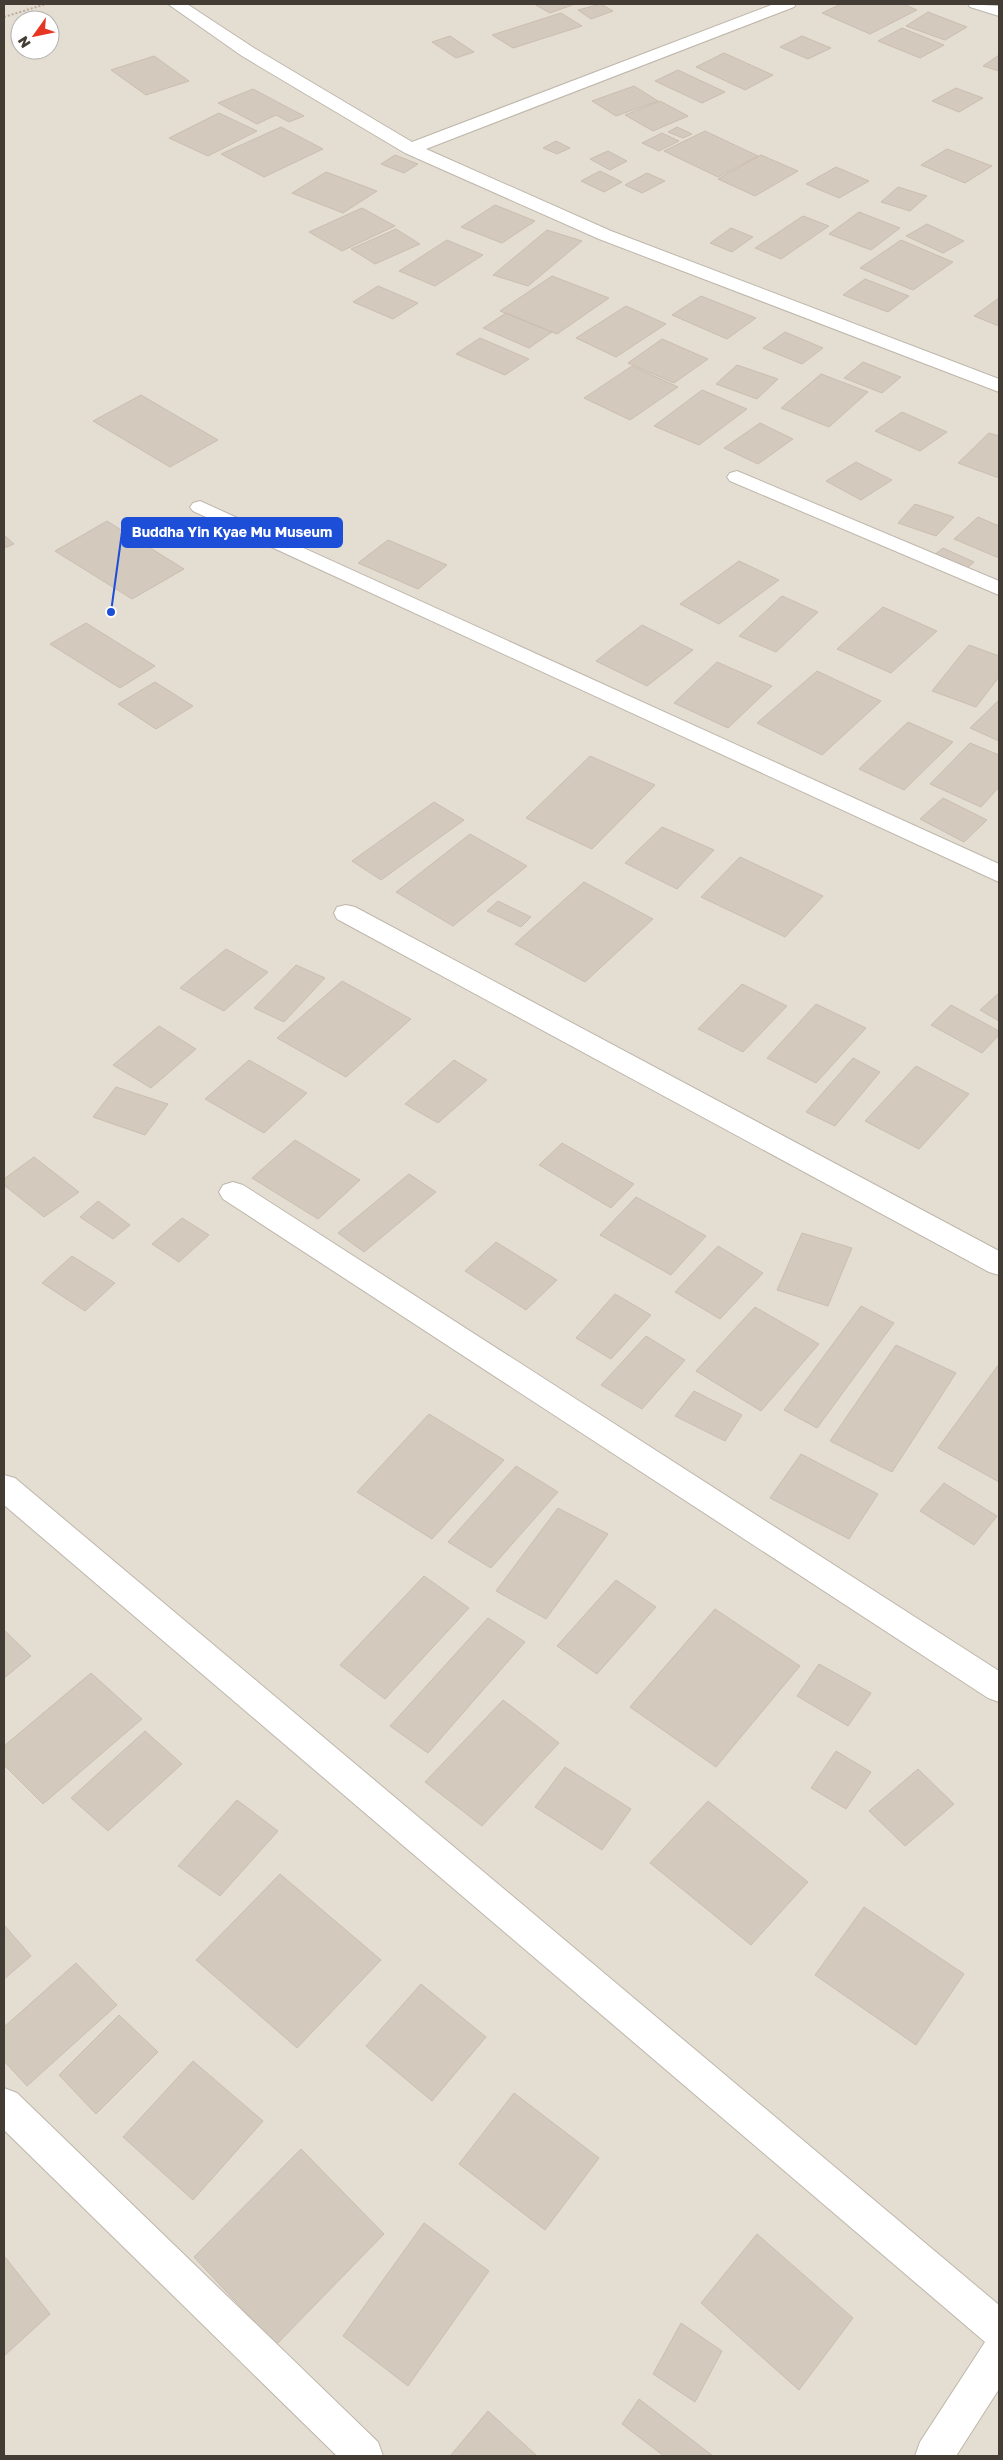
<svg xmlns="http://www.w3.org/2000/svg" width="1003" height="2460" font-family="'Golos Text',sans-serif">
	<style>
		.residential { fill: #e4ddd2; fill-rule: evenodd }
		.building { fill: #d4c9bd; stroke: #cbbeae }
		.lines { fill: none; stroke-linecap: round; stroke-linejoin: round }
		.minor-casing { stroke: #beb6aa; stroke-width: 2 }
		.path { stroke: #bbad9a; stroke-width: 2; stroke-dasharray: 2 2; stroke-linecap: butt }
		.minor { fill: #fff; fill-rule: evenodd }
		.leader { fill: none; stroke: #1d4ed8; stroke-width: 2 }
		.callout-dot { fill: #1d4ed8; stroke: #fff; stroke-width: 2 }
		.callout { fill: #1d4ed8; stroke: #1d4ed8; stroke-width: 2 }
		.callout-label { font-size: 14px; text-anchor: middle; font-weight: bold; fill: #fff }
	</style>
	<rect width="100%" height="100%" fill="#f0ece4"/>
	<path class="residential" d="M4,4H999V2456H4ZM20,20H50V50H20Z"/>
	<path class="building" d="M534,4H575L550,13Z
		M601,4L613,11L591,19L578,10Z
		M841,4H903L917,10L870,34L822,13Z
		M928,12L967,27L945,40L906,26Z
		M561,13L582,26L513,48L492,35Z
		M902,28L944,45L920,58L878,41Z
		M450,36L474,52L456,58L432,42Z
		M802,36L831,48L808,59L780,47Z
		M724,53L773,75L745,90L696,67Z
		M999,55V71L983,66Z
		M154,56L189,81L146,95L111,70Z
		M678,70L725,92L702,103L655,81Z
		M634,86L658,101L616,116L592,101Z
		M956,88L983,98L959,112L932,101Z
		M253,89L304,116L289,122L276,115L257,124L218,103Z
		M660,101L688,116L653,131L625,115Z
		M219,113L257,131L208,156L169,138Z
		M281,127L323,149L264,177L221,154Z
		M677,127L692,134L683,138L668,132Z
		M705,131L758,156L718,177L664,151Z
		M662,133L679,141L659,151L642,143Z
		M556,141L570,148L557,154L543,148Z
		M947,149L992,166L965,183L921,165Z
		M608,151L627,161L610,170L590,159Z
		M395,155L418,164L404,173L381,164Z
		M761,155L798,171L755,196L718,179Z
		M836,167L869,181L839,198L806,184Z
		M600,171L622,182L604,192L581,181Z
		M326,172L377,191L343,213L292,193Z
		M647,173L665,181L642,193L625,185Z
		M898,187L927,196L910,211L881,202Z
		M495,205L535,221L502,243L461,227Z
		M362,208L395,226L342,251L309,232Z
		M859,212L900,228L871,250L829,234Z
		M803,216L829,226L781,259L755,248Z
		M927,224L964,241L943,253L906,236Z
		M731,228L753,237L732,252L710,243Z
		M396,229L420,244L375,264L351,249Z
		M547,230L582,241L528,286L493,275Z
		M447,240L483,255L435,286L399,271Z
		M901,240L953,262L913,290L860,268Z
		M552,276L609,298L557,334L500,311Z
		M865,279L909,296L888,312L843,295Z
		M378,286L418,303L393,319L353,302Z
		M701,296L756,318L727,339L672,315Z
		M999,298V326L974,316Z
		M626,306L666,324L616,357L576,338Z
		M506,313L552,332L529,348L483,328Z
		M785,332L823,348L802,364L763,348Z
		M480,338L529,359L505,375L456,354Z
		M662,339L708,359L674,383L628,363Z
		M863,362L901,377L882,393L844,378Z
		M737,365L778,379L757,399L716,384Z
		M632,366L678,387L630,420L584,398Z
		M821,374L868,392L829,427L781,408Z
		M702,390L747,409L699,445L654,426Z
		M141,395L218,440L170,467L93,421Z
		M902,412L947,432L920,451L875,431Z
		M760,423L793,439L758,464L724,448Z
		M989,433L999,436V478L958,463Z
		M856,462L892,480L861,500L826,481Z
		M915,504L954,517L936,536L898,523Z
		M978,517L999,526V558L954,539Z
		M107,521L184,569L132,599L55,551Z
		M4,535L14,544L4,548Z
		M388,540L447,565L418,589L358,563Z
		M943,548L974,562L965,570L933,556Z
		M739,561L779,580L719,624L680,604Z
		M782,596L818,612L776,652L739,636Z
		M883,607L937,631L891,673L837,649Z
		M86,623L155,666L120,688L50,644Z
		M642,625L693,650L647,686L596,661Z
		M969,645L999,656V677L976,707L932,691Z
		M717,662L772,686L728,728L674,703Z
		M817,671L881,701L822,755L757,723Z
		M155,682L193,706L156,729L118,704Z
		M999,700V741L970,728Z
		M908,722L953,742L904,790L859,769Z
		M970,743L999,755V787L981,807L930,784Z
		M590,756L655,785L592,849L526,818Z
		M943,798L987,820L964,842L920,819Z
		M434,802L464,820L381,880L352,861Z
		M662,827L714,850L677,889L625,863Z
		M470,834L527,866L453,926L396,892Z
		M740,857L823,896L785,937L701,897Z
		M584,882L653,919L585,982L515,944Z
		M498,901L531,917L521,927L487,911Z
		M226,949L268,972L224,1011L180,988Z
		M296,965L325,978L284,1022L254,1008Z
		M342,981L411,1019L346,1077L277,1038Z
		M742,984L787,1006L743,1052L698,1029Z
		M999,993V1021L980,1010Z
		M816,1004L866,1028L816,1083L767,1058Z
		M951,1005L999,1031V1035L982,1053L931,1025Z
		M159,1026L196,1049L151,1088L113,1065Z
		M853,1058L880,1072L835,1126L806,1112Z
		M249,1060L307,1093L264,1133L205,1099Z
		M454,1060L487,1080L438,1123L405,1104Z
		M916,1066L969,1094L919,1149L865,1121Z
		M116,1087L168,1104L145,1135L93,1117Z
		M295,1140L360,1180L318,1219L252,1178Z
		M562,1143L634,1184L611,1208L539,1165Z
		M34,1157L79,1192L44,1217L4,1185V1179Z
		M409,1174L436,1192L364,1252L338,1233Z
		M636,1197L706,1236L671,1275L600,1235Z
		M98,1201L130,1225L113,1239L80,1217Z
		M182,1218L209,1235L179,1262L152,1244Z
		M802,1233L852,1248L828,1306L777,1290Z
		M496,1242L557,1280L526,1310L465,1271Z
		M718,1246L763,1273L720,1319L675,1292Z
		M72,1256L115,1283L85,1311L42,1283Z
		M615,1294L651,1315L611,1359L576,1338Z
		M861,1306L894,1323L817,1428L784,1410Z
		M755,1307L819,1344L761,1411L696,1371Z
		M646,1336L685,1360L642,1409L601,1385Z
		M896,1345L956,1373L892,1472L830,1441Z
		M999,1364V1482L938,1448Z
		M694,1391L742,1415L725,1441L675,1416Z
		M429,1414L504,1460L432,1539L357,1492Z
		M801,1454L878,1494L849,1539L770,1498Z
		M516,1466L558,1492L491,1568L448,1542Z
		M944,1483L997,1516L974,1545L920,1511Z
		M558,1508L608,1534L546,1619L496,1591Z
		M424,1576L469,1608L385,1699L340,1665Z
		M616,1580L656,1607L597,1674L557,1646Z
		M715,1609L800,1666L716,1767L630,1707Z
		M488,1618L525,1642L428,1753L390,1726Z
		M4,1630L31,1656L4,1678Z
		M819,1664L871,1693L848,1726L797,1696Z
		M91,1673L142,1719L43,1804L4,1765V1746Z
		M503,1700L559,1743L482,1826L425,1782Z
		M145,1731L182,1764L108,1831L71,1798Z
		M836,1751L871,1772L846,1809L811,1788Z
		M565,1767L631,1809L602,1850L535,1807Z
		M918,1769L954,1804L905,1846L869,1811Z
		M237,1800L278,1831L220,1896L178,1866Z
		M708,1801L808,1882L751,1945L650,1863Z
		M280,1874L381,1960L297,2048L196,1960Z
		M864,1907L964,1974L916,2045L815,1975Z
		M4,1925L31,1956L4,1979Z
		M76,1963L117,2005L27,2086L4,2061V2027Z
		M421,1984L486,2037L432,2101L366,2046Z
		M119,2015L158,2052L96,2114L59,2075Z
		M193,2061L263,2121L193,2200L123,2137Z
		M514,2093L599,2158L545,2230L459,2164Z
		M301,2149L384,2234L276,2345L194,2257Z
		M424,2223L489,2271L408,2386L343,2336Z
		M757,2234L853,2318L799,2390L701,2303Z
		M5,2257L50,2314L4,2356V2259Z
		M681,2323L722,2351L695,2402L653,2374Z
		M639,2399L713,2456H664L622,2424Z
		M488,2411L537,2456H450Z"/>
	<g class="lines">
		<defs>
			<path id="minor" d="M168,4H187L254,48L412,142L774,4H796L794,7L426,149L611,231L999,379V392L599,239L405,153L242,56Z
				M968,4L999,6V16L970,7Z
				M737,471L999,581V595L730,481L727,477L730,473Z
				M200,501L999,864V882L193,511L190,507L193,503Z
				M346,905L355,907L999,1251V1275L989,1272L337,919L334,913L337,907Z
				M233,1182L243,1185L999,1671V1702L988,1698L223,1199L219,1192L223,1185Z
				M4,1475L15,1478L999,2305V2389L956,2456H915L920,2442L985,2342L4,1505Z
				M4,2088L17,2093L378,2442L383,2456H337L4,2130Z"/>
		</defs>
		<use href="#minor" class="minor-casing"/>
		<path class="path" d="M4,17L46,4"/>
		<use href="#minor" class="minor"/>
	</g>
	<path class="leader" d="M111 612L122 532"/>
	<circle class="callout-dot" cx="111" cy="612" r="5"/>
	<rect class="callout" x="122" y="518" width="220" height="29" rx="5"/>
	<g class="callout-label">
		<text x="232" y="537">Buddha Yin Kyae Mu Museum</text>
	</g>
	<rect width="1003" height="2460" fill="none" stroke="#423c34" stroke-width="10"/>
	<g transform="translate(35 35) rotate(237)"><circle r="24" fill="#ffffff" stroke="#b3b1ae"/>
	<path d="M0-4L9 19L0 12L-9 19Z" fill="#e73523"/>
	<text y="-8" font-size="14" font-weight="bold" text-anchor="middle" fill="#423c34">N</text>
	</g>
</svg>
